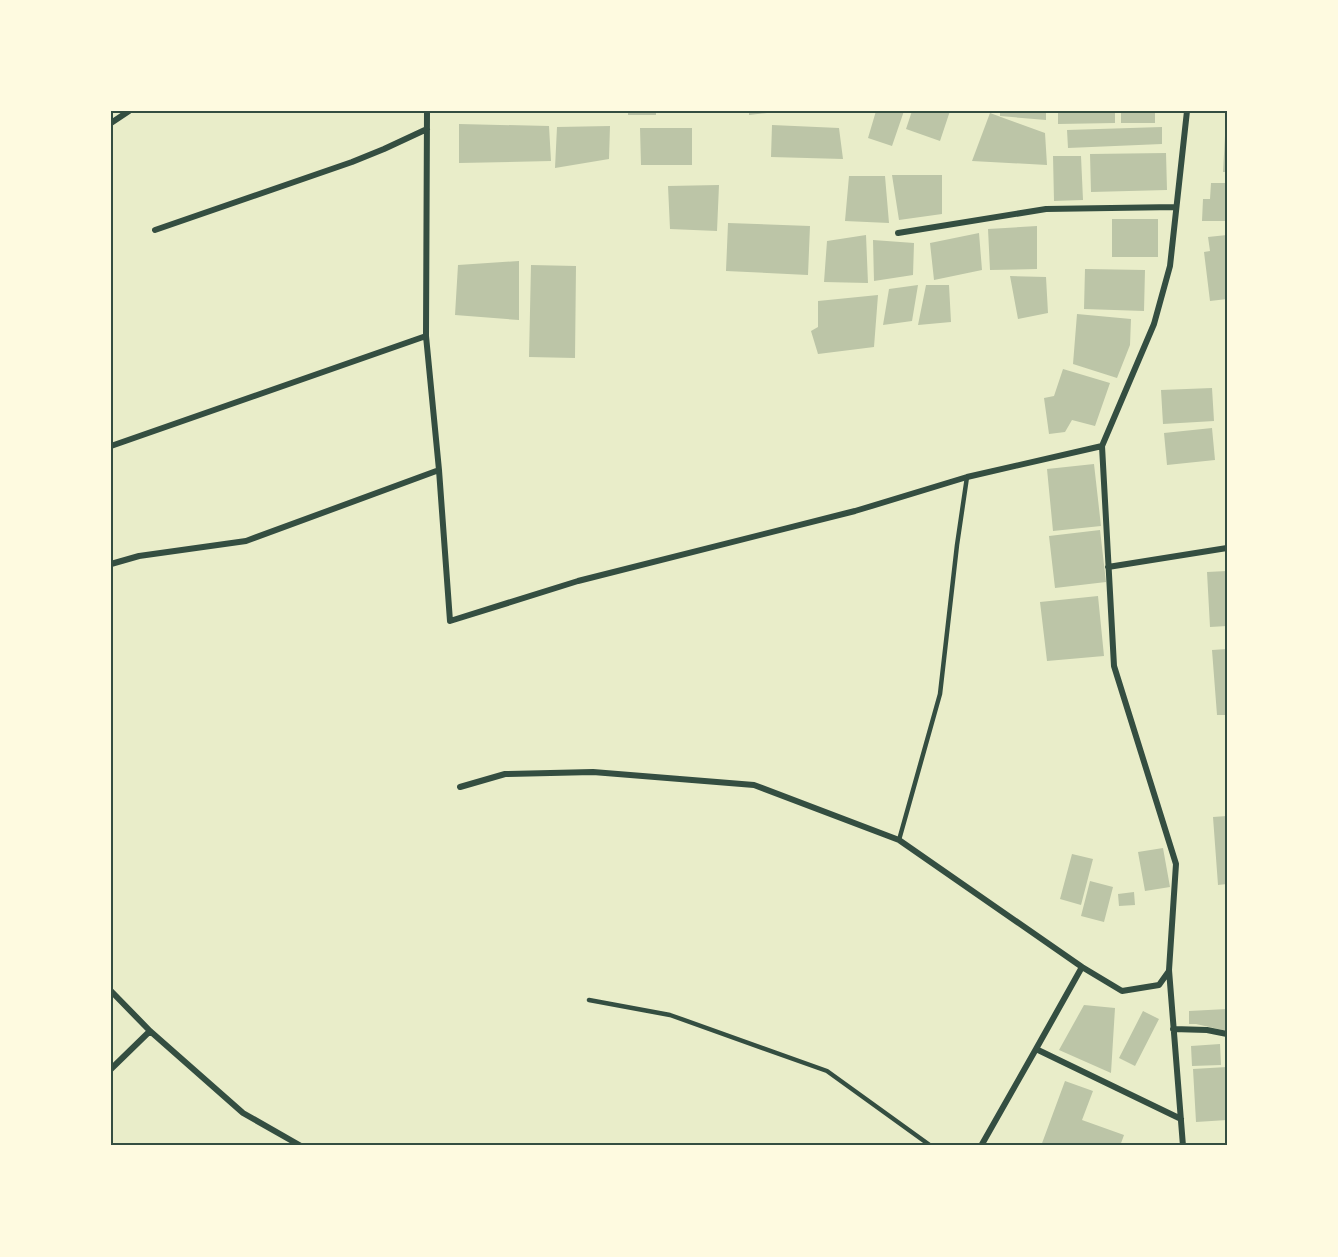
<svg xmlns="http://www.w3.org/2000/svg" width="1338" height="1257" font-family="Merriweather,serif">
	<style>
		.building { fill: #bcc5a7 }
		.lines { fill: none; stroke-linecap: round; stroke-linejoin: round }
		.service { stroke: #344e41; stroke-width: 4.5 }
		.minor { stroke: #344e41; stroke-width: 6 }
		.neatline { fill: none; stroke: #344e41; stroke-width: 2 }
	</style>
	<rect width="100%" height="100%" fill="#e9edc9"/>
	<path class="building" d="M628,111H656V115H628Z
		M749,111H767V113L749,115Z
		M876,111H904L892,146L868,138Z
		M912,111H950L940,141L906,129Z
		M1000,111H1046V120L1000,116Z
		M1058,111H1115V123L1058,124Z
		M1121,111H1155V123H1121Z
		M990,113L1045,133L1047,165L972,161Z
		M459,124L549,126L551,161L459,163Z
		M772,125L839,128L843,159L771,157Z
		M610,126L609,159L555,168L557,127Z
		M1162,127V144L1068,148L1067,130Z
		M640,128H692V165H641Z
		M1225,136H1227V172H1223Z
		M1166,153L1167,190L1091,192L1090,154Z
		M1053,156H1081L1083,200L1054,201Z
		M892,175H942V214L899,220Z
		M849,176H885L889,223L845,221Z
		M1211,183H1227V221H1202L1203,199H1210Z
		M719,185L717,231L670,229L668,186Z
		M1112,219H1158V257H1112Z
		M728,223L810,226L808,275L726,271Z
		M1037,226V269L990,270L988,229Z
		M979,233L982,270L934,280L930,243Z
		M866,235L868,283L824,282L827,241Z
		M1227,235V299L1210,301L1204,252L1210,251L1208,237Z
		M873,240L914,243L913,275L874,281Z
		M519,261V320L455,315L458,265Z
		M531,265L576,266L575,358L529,357Z
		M1085,269L1145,270L1144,311L1084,309Z
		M1010,276L1046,277L1048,313L1018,319Z
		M918,285L912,321L883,325L889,289Z
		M926,285H949L951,322L918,325Z
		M878,295L874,347L818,354L811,331L818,327V301Z
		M1077,314L1131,319L1130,345L1117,378L1073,364Z
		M1063,369L1110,383L1095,426L1072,420L1065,432L1049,434L1044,398L1054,396Z
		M1212,388L1214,421L1163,424L1161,390Z
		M1212,428L1215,460L1167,465L1164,433Z
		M1094,464L1101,526L1053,531L1047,469Z
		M1100,530L1106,582L1055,588L1049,536Z
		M1227,571V626L1210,627L1207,572Z
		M1098,596L1104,656L1047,661L1040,602Z
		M1227,649V715H1217L1212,650Z
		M1227,816V884L1218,885L1213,817Z
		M1163,848L1170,887L1145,891L1138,852Z
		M1072,854L1093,859L1081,905L1060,899Z
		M1090,881L1113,887L1104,922L1081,916Z
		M1134,892L1135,905L1119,906L1118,894Z
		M1084,1005L1115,1008L1111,1073L1059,1050Z
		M1227,1009V1031L1196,1024H1189V1011Z
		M1143,1011L1159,1019L1135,1066L1119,1058Z
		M1220,1044L1221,1065L1192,1066L1191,1046Z
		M1227,1067V1120L1196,1122L1193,1069Z
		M1065,1081L1093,1091L1082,1120L1124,1135L1120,1146H1041Z"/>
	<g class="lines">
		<path class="service" d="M899,840L940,694L957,545L967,477
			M589,1000L670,1015L827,1071L931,1146"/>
		<path class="minor" d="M427,111L426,336L439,470L450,621L578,581L855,511L967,477L1102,446
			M111,123L129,111
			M155,230L352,162L384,149L427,129
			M898,233L1046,209L1176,207
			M111,446L426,336
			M111,564L139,556L246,541L439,470
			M1108,567L1227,548
			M460,787L505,774L593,772L754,785L899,840L1082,967L1036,1049
			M1082,967L1122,991L1159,985L1169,971
			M111,991L150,1031L243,1113L301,1146
			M1173,1029L1207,1030L1227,1034
			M111,1069L150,1031
			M981,1146L1036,1049L1181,1119
			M1183,1146L1169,970L1176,864L1114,666L1102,446L1154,324L1170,266L1187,111"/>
	</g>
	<rect width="1338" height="1257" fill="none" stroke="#fefae0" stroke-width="225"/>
	<rect x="112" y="112" width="1114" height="1032" class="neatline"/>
</svg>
